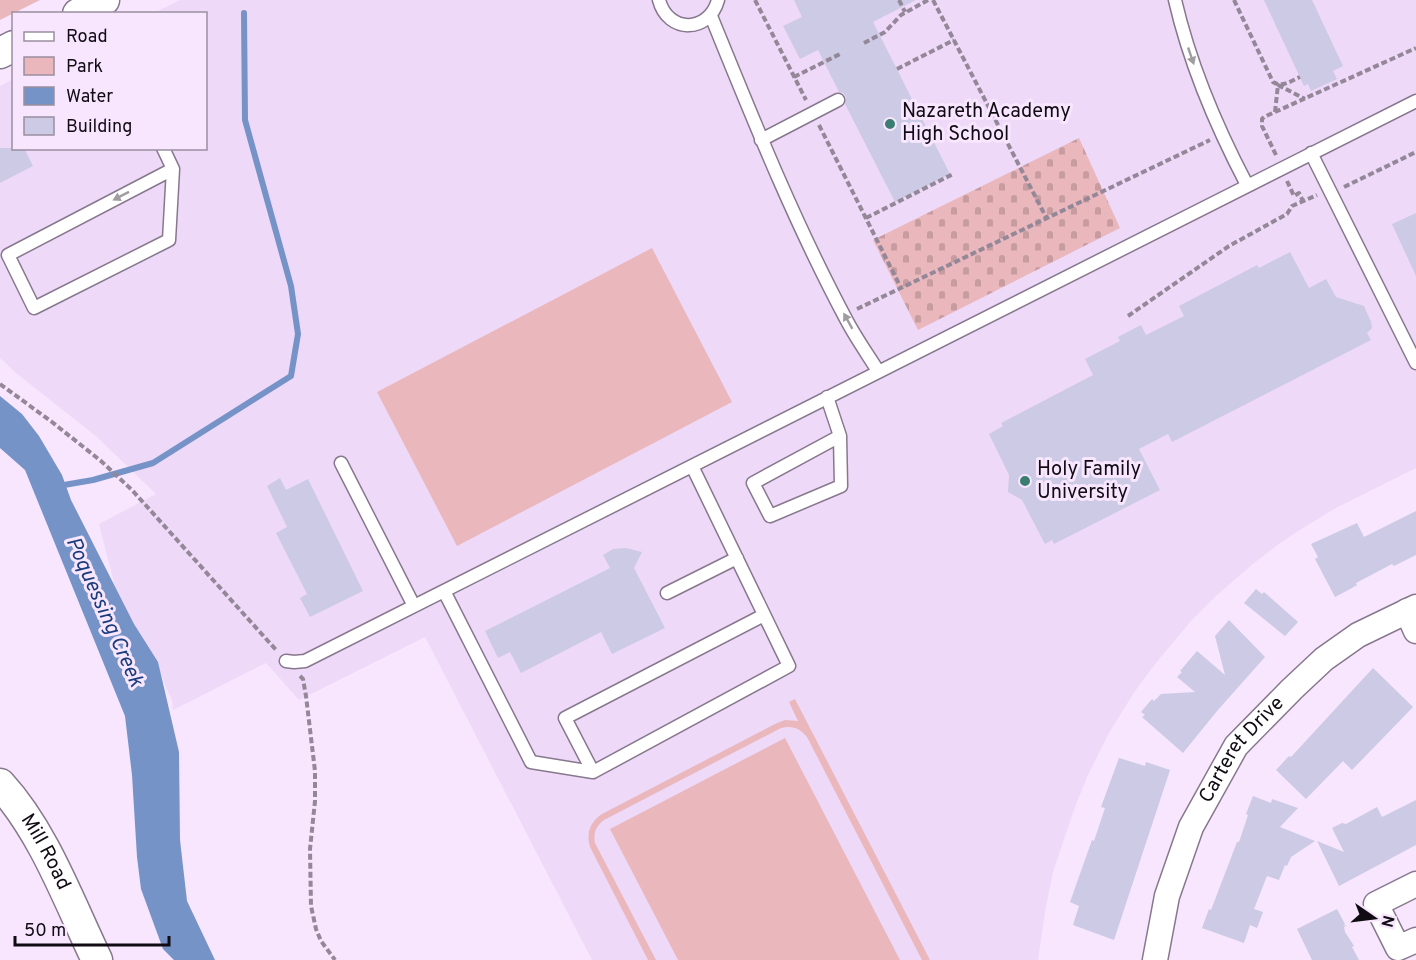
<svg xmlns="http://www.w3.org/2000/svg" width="1416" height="960" font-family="Overpass,sans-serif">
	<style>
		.built { fill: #efd9f8 }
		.cemetery { fill: url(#cemetery-stones) }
		.green { fill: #e9b7bc }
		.water { fill: #7593c7 }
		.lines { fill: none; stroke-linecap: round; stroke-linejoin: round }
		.stream { stroke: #7593c7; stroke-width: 6 }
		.building { fill: #cccae5 }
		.service-casing { stroke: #87788d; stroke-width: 15 }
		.minor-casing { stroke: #87788d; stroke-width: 27 }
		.tertiary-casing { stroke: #87788d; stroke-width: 33 }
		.path { stroke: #938798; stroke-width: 4; stroke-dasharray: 6 3; stroke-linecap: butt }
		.service { stroke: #fff; stroke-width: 12 }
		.minor { stroke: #fff; stroke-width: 24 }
		.tertiary { stroke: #fff; stroke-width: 30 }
		.oneway { fill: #a09da1 }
		.poi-dot { fill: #3b7e71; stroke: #f7e6fe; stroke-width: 2 }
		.labels { text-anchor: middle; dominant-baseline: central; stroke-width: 6; stroke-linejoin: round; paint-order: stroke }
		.poi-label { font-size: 20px; fill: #110b13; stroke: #f7e6fe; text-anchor: start }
		.street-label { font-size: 20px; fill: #110b13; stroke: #f7e6fe }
		.water-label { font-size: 21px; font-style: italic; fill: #193c7c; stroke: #f7e6fe }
	</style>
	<defs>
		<pattern id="cemetery-stones" width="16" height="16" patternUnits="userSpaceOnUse" patternTransform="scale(1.5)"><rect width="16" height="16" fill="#e9b7bc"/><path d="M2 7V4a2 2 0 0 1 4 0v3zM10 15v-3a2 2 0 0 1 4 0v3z" fill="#c79ca1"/></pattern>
	</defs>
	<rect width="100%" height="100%" fill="#f7e6fe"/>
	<path class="built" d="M180,0H1416V468L1336,508L1298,531L1276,546L1253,564L1217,595L1191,621L1155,664L1133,694L1109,733L1088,775L1075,807L1053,872L1046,906L1038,960H592L425,637L299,700L266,663L173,710L172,700L165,685L161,673L150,662L121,611L99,524L156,494L97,437L16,373L0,358V86L13,79L14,148H206V14L154,13Z"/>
	<path class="cemetery" d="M1079,138L1120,228L918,330L873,240Z"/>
	<path class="green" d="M0,0H40L0,20Z
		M652,248L732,402L457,546L377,392Z
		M795,699L930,960H922L807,737C800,728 792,725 781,728L604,820C596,826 593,833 595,843L656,960H648L590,847C586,833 590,822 602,814L775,724L785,720L798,721L789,702Z
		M785,738L900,960H678L610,829Z"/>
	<path class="water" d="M0,396L22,414L39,436L62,475L71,500L134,624L158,662L179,752L180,840L187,901L215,960H174L163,949L141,889L137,857L132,775L125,716L25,470L0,448Z"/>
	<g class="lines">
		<path class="stream" d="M58,486L93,480L153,463L291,376L298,334L291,286L245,120L244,13"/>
	</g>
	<path class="building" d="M794,0H916L873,22L950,174L895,202L845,104L846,97L843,93L839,92L818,50L800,59L783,26L802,17Z
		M1264,0H1312L1343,66L1333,71L1337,79L1311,91L1308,84L1304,86Z
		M0,148H24L33,166L0,183Z
		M1416,213V276L1392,224Z
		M1290,252L1309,288L1326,279L1336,297L1364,306L1371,322L1372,328L1367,333L1371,340L1172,442L1168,434L1139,449L1160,490L1054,544L1052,540L1045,544L1022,500L1008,492L1009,475L989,434L1003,426L1001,423L1093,375L1085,359L1120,341L1118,337L1141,325L1146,335L1184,316L1179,306L1257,265L1259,268Z
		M280,478L286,490L308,479L363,591L310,617L300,598L307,594L276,533L287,527L267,486Z
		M1416,511V555L1394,566L1392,564L1356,583L1357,585L1352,588L1335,597L1315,559L1318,557L1311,544L1357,523L1364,537Z
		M626,548L642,552L634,568L665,628L612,654L601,632L521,673L510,652L498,658L485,631L610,568L603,555L613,549Z
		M1256,589L1262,594L1264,592L1298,622L1285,636L1244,603Z
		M1229,620L1265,657L1217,711L1183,753L1142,717L1145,715L1141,712L1152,699L1154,701L1161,694L1195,692L1177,677L1182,672L1180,671L1197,651L1225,675L1215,636Z
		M1373,668L1413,707L1352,770L1343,761L1306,799L1276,770L1289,756L1291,757Z
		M1119,758L1145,766L1146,762L1170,770L1114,940L1073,925L1079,906L1070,902L1092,840L1094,841L1105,808L1101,807Z
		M1253,796L1271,803L1272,799L1298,808L1280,827L1315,841L1291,857L1287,866L1285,865L1279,880L1267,876L1254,909L1263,912L1257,928L1250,925L1244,943L1202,928L1209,909L1211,910L1237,842H1239L1248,815L1246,814Z
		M1416,800V845L1339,886L1317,841L1344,852L1332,828L1342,823L1346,824L1377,807L1382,817Z
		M1337,909L1346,926L1344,927L1345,932L1354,946L1352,947L1359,960H1312L1297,929Z"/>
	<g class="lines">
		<defs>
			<path id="service" d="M659,0C668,34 709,33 718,0
				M1175,0C1190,65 1216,126 1247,185
				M711,16C753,119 794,222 847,321C856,338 868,355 878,371
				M761,140L838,100
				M163,148L173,169L169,240L34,308L8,255L173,169
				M1311,153L1416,363
				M827,397L840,436L753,483L770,516L841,486L840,436
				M341,463L414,606
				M444,591L531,762L593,772L789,666L692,466
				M667,593L737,558
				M286,661L294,662L305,661L1416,101
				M593,772L565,718L764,615"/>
			<g id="minor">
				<path d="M1407,611L1416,631"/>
				<path d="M1416,884L1376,904L1398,948L1416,940"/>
				<path id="s1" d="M1155,960L1167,896L1191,827L1236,746L1292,689L1324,659L1358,635L1416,607"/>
			</g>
			<g id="tertiary">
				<path d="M78,14L104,0"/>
				<path d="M0,53L14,46"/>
				<path id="s2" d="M0,784C44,832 69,902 97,960"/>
			</g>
		</defs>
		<use href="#service" class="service-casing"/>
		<use href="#minor" class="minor-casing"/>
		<use href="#tertiary" class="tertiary-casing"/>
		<path class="path" d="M755,0L806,100
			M899,0L905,12
			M933,0L1047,219
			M1234,0L1273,82C1282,88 1291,81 1300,77
			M864,43L885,32L901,15L928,0
			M897,69L954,40
			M794,77L840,54
			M1275,112L1278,85L1305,99
			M819,125L901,288
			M1276,155L1262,126V119L1264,117L1416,48
			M1287,181L1294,196L1299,193L1303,201
			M1344,187L1416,152
			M866,218L953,174
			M857,309L1210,140
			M1128,316L1229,246L1287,214L1292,206L1317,195
			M0,384L52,422L101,461L132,490L277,651
			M300,676L303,679L306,696L315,771V801L310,849L311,906L316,929L321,941L335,960"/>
		<use href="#service" class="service"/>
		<use href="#minor" class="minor"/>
		<use href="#tertiary" class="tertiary"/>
	</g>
	<defs><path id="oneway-solid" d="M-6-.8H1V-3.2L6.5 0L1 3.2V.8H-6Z" transform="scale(1.5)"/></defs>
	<g class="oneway">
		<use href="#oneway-solid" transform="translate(1191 56) rotate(71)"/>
		<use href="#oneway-solid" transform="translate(121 196) rotate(153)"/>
		<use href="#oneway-solid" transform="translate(848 321) rotate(-119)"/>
	</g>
	<g class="poi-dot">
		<circle cx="890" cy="124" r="6"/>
		<circle cx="1025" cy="481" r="6"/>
	</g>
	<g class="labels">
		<g class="poi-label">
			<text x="902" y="112">Nazareth Academy<tspan x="902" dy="23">High School</tspan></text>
			<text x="1037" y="470">Holy Family<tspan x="1037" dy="23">University</tspan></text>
		</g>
		<g class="street-label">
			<text stroke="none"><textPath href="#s1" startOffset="231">Carteret Drive</textPath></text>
			<text stroke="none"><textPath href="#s2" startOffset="82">Mill Road</textPath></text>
		</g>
		<g class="water-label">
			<text transform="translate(104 612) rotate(66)">Poquessing Creek</text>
		</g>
	</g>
	<rect x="12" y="12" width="195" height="138" fill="#f7e6fe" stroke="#9b8ea0" stroke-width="1.5"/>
	<rect x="24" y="32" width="30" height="9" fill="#ffffff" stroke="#9b8ea0" stroke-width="1.5"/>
	<text x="66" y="42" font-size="18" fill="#110b13">Road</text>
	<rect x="24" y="57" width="30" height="18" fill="#e9b7bc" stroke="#9b8ea0" stroke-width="1.5"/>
	<text x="66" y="72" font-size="18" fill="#110b13">Park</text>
	<rect x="24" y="87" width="30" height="18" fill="#7593c7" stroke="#9b8ea0" stroke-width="1.5"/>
	<text x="66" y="102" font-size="18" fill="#110b13">Water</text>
	<rect x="24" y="117" width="30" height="18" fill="#cccae5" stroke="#9b8ea0" stroke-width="1.5"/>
	<text x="66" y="132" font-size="18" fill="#110b13">Building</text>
	<g transform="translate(1374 918) rotate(104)" stroke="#f7e6fe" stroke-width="4.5" paint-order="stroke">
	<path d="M0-4.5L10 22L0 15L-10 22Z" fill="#110b13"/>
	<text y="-9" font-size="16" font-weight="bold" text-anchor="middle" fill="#110b13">N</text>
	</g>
	<path d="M15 936v9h154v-9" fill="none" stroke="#110b13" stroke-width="3"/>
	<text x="24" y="936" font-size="18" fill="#110b13" stroke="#f7e6fe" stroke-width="4.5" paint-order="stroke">50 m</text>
</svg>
